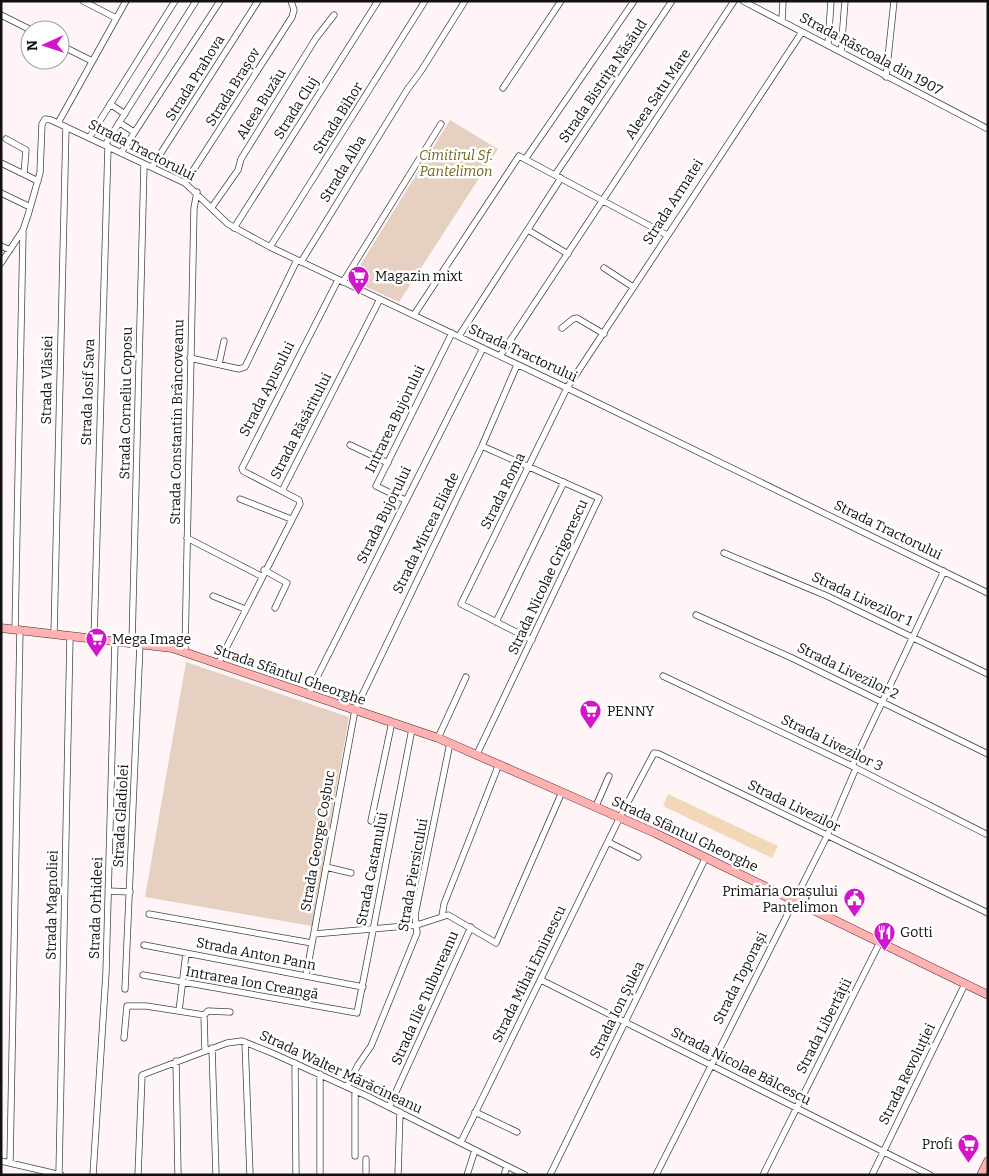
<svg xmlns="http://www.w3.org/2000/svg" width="989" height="1176" font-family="Bitter,serif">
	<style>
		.green { fill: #f0d8b8 }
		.cemetery { fill: #e6d0c1 }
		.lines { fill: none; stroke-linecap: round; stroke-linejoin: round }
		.street-casing { stroke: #444; stroke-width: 7 }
		.secondary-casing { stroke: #333; stroke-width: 9 }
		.street { stroke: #fff; stroke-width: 5.5 }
		.secondary { stroke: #ffb0b1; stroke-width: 8 }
		.labels { text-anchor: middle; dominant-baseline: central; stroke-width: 5; stroke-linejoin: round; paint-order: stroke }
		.street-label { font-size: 14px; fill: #111; stroke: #fff }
		.park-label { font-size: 14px; font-style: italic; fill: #726817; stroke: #fff }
		.poi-label { font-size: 14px; fill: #111; stroke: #fff; text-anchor: start }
	</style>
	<rect width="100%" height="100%" fill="#fff5f6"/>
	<path class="green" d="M668,794L778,846L772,858L663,806Z"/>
	<path class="cemetery" d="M450,120L498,149L399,302L351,280Z
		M186,662L349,717L312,926L145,897Z"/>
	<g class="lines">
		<defs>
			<path id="street" d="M83,1L116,18
				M743,1L988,129
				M1,15L31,30
				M782,21L783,1
				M60,45L92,61
				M828,45L831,1
				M841,52L845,1
				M886,77L894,1
				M503,88L561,1
				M110,104L125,114
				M58,123L126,1
				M120,123L134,132
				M89,138L175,1
				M6,139L26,150L24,174
				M105,145L196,1
				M121,153L220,1
				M526,158L634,1
				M1,163L38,181
				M152,167L258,1
				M555,175L672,1
				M185,183L292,17L294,10L291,1
				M1,193L30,207
				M212,207L238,170L241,159L316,38L334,15
				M234,228L378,1
				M528,230L568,254
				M1,246L10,250
				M270,247L425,1
				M301,262L407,90L421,71L465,1
				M1,263L23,230L28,215L40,173L42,124L45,119L51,120L185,183L228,224L270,247L567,388L988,593
				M604,268L633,287
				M343,282L441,124
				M414,315L519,156L667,235
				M562,328L573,319L577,318L604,334
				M459,336L561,178
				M500,356L734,1
				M190,358L239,369L245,367L297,260
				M219,364L224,341
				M350,445L388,463
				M282,491L380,299
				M240,499L291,519
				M405,500L376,486L452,333
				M187,538L261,576
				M724,553L827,596L988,674
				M264,570L287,583L275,608
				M213,596L245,609
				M696,615L792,658L988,754
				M496,622L564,482
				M15,630L23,232
				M54,634L66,127
				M94,639L108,146
				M532,640L461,604L567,388L802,32
				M132,643L144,164
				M185,652L194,208L197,192
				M218,664L300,504L299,500L243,471L242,468L338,280
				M663,676L852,766L988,835
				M308,695L483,348
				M438,738L466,677
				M477,754L599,498L482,446
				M852,766L944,571
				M596,806L609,776
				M371,821L392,722
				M608,842L638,857
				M326,867L351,873
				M109,891L130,892
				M149,914L312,943
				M442,916L444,904L499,764
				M314,934L417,925L448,915L496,943L562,792
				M144,945L363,987
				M143,975L357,1013L412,729
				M306,976L355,710L482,446L517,365
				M541,980L930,1175
				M125,989L140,644
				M179,1011L186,953
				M204,1015L208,1011L230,1012
				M124,1038L127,1006H146L204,1015L205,1051
				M245,1042L250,1175
				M212,1048L216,1175
				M176,1061L178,1175
				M295,1063L296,1175
				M347,1087L358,1065L371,1046L417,933L415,915L450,743
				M389,1107L471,927
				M475,1112L517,1132
				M461,1142L620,817L654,753L659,754L988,913
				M355,1156V1091
				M1,1161L61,1175
				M10,1163L20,630
				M59,1174L70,636
				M93,1175L106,973L115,641
				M138,1175L142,1075L227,1043L242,1041L272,1053L367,1096L525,1175
				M320,1175V1074
				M366,1175V1159
				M398,1175L400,1112
				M467,1175L475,1150
				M504,1175L507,1166
				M550,1175L706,857
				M656,1175L827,836L856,768
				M763,1175L880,942
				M872,1175L965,984"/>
			<path id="secondary" d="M1,628L172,648L438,738L655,833L988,995
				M981,1175L988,1161"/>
		</defs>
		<use href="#street" class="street-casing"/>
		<use href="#secondary" class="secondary-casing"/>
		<use href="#street" class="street"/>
		<use href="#secondary" class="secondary"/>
	</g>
	<defs>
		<symbol id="supermarket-pin" viewBox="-11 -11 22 30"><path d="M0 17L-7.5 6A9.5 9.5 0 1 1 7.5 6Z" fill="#d316cb" stroke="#fff"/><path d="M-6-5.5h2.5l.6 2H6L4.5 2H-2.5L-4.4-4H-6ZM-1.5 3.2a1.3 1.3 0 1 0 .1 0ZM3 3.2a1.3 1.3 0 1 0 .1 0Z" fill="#fff"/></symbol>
		<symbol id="civic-pin" viewBox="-11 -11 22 30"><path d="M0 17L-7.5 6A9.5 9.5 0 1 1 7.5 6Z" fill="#d316cb" stroke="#fff"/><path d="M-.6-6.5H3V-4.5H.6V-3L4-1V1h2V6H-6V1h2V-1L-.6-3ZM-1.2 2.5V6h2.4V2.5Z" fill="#fff"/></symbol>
		<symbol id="restaurant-pin" viewBox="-11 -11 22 30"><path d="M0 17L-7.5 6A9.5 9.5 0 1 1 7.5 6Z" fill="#d316cb" stroke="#fff"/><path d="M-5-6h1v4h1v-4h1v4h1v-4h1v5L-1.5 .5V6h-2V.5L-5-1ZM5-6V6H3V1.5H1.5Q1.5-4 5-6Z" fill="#fff"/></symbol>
	</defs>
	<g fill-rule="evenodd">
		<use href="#supermarket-pin" x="346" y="264" width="25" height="34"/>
		<use href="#supermarket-pin" x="84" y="626" width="25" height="34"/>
		<use href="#supermarket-pin" x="578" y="698" width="25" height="34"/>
		<use href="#civic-pin" x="842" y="886" width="25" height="34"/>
		<use href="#restaurant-pin" x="872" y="920" width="25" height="34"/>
		<use href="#supermarket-pin" x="956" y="1132" width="25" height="34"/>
	</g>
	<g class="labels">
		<g class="street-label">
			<text transform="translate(871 54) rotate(28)">Strada Răscoala din 1907</text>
			<text transform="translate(195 78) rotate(-58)">Strada Prahova</text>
			<text transform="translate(603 81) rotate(-56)">Strada Bistrița Năsăud</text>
			<text transform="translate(233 87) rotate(-58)">Strada Brașov</text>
			<text transform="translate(658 94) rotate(-56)">Aleea Satu Mare</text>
			<text transform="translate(261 104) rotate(-58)">Aleea Buzău</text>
			<text transform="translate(296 108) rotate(-58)">Strada Cluj</text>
			<text transform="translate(338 118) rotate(-58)">Strada Bihor</text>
			<text transform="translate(142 150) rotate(27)">Strada Tractorului</text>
			<text transform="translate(343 169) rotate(-59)">Strada Alba</text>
			<text transform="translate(673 202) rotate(-57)">Strada Armatei</text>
			<text transform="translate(523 353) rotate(25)">Strada Tractorului</text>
			<text transform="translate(47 380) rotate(-89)">Strada Vlăsiei</text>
			<text transform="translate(267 389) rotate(-63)">Strada Apusului</text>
			<text transform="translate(88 392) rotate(-88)">Strada Iosif Sava</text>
			<text transform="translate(126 403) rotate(-89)">Strada Corneliu Coposu</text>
			<text transform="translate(395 419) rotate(-64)">Intrarea Bujorului</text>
			<text transform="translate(177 422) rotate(-89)">Strada Constantin Brâncoveanu</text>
			<text transform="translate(301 426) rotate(-63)">Strada Răsăritului</text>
			<text transform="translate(503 491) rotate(-64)">Strada Roma</text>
			<text transform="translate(384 515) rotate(-64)">Strada Bujorului</text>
			<text transform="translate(888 530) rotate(26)">Strada Tractorului</text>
			<text transform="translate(426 533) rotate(-64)">Strada Mircea Eliade</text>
			<text transform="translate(548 577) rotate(-65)">Strada Nicolae Grigorescu</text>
			<text transform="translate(862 599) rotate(25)">Strada Livezilor 1</text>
			<text transform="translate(848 671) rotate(26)">Strada Livezilor 2</text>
			<text transform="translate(290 675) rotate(19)">Strada Sfântul Gheorghe</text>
			<text transform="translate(832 743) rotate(26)">Strada Livezilor 3</text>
			<text transform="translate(794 806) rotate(26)">Strada Livezilor</text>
			<text transform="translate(121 816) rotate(-87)">Strada Gladiolei</text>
			<text transform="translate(685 834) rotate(25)">Strada Sfântul Gheorghe</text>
			<text transform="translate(318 841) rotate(-80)">Strada George Coșbuc</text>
			<text transform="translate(372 869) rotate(-79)">Strada Castanului</text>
			<text transform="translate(413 875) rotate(-80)">Strada Piersicului</text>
			<text transform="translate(52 905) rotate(-89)">Strada Magnoliei</text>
			<text transform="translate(96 908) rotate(-88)">Strada Orhideei</text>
			<text transform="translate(256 954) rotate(11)">Strada Anton Pann</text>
			<text transform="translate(529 974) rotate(-64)">Strada Mihai Eminescu</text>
			<text transform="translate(740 978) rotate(-63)">Strada Toporași</text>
			<text transform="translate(252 983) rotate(10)">Intrarea Ion Creangă</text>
			<text transform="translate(425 998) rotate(-66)">Strada Ilie Tulbureanu</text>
			<text transform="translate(617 1010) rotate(-64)">Strada Ion Șulea</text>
			<text transform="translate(824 1026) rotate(-63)">Strada Libertății</text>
			<text transform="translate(741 1066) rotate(27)">Strada Nicolae Bălcescu</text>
			<text transform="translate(341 1072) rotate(25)">Strada Walter Mărăcineanu</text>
			<text transform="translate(907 1074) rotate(-64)">Strada Revoluției</text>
		</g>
		<g class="park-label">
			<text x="456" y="155">Cimitirul Sf.<tspan x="456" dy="16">Pantelimon</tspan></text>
		</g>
		<g class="poi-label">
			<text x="375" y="276">Magazin mixt</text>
			<text x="112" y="639">Mega Image</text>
			<text x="607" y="711">PENNY</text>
			<text x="838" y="891" text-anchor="end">Primăria Orașului<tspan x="838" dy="16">Pantelimon</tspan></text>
			<text x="900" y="932">Gotti</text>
			<text x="953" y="1144" text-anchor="end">Profi</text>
		</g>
	</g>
	<rect width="989" height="1176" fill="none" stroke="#111111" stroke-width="5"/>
	<g transform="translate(45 45) rotate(267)"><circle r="24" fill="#ffffff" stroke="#a0a0a0"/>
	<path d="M0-4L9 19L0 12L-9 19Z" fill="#d316cb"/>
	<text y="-8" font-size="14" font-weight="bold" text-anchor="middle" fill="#111111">N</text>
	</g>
</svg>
